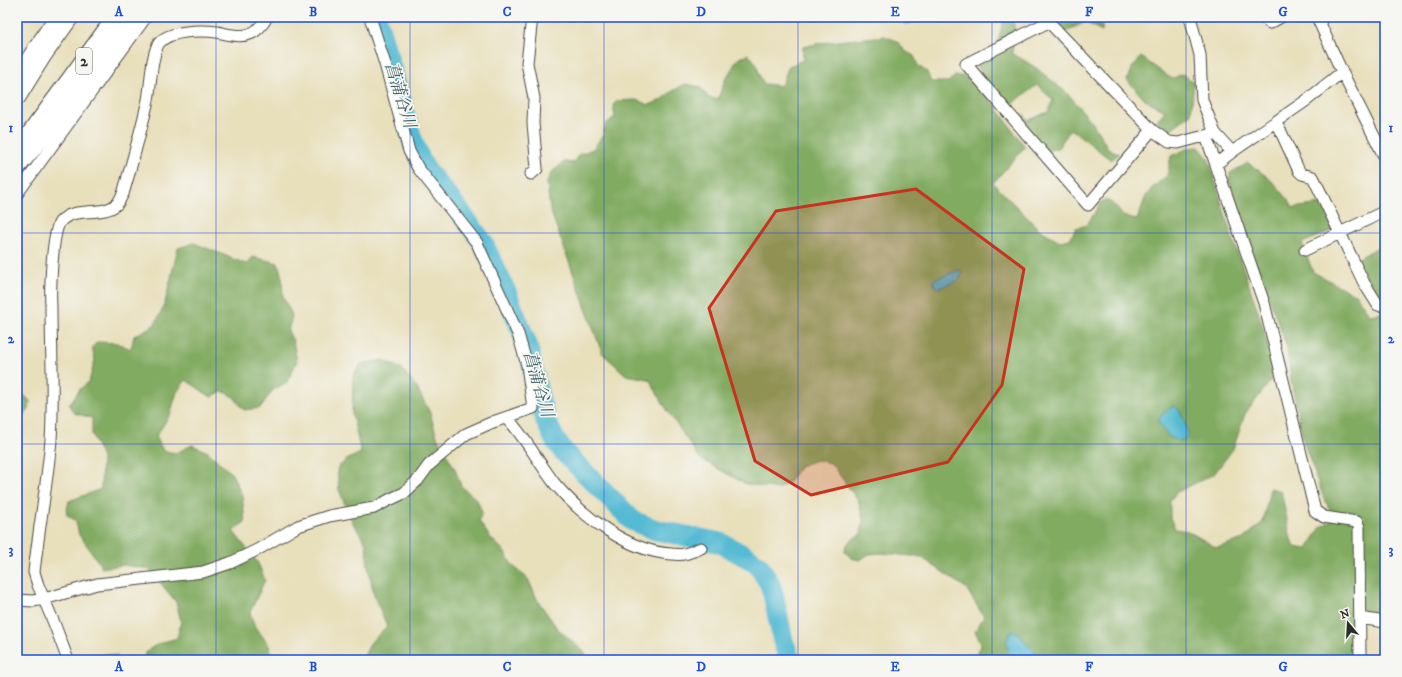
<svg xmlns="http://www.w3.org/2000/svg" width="1402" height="677" font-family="'IM FELL DW Pica','Noto Serif JP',serif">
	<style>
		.forest { fill: #82ab62; stroke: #566b46 }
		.water { fill: #55bad3; stroke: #40727f }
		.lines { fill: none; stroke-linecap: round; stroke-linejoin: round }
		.river { stroke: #55bad3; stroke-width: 21 }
		.minor-casing { stroke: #474641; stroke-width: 13 }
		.primary-casing { stroke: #474641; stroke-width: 19 }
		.minor { stroke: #fff; stroke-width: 11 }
		.primary { stroke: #fff; stroke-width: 17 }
		.marked { fill: #c8321e; fill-opacity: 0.2; stroke: #c8321e; stroke-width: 3; stroke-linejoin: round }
		.grid { fill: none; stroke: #1d4ed8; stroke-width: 1; stroke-opacity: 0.55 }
		.labels { text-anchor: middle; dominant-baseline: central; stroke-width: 3.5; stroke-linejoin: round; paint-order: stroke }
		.shield { fill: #f6f6f2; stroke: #686867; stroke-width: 1 }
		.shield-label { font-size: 15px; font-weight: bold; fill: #2b2b2b }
		.water-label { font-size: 17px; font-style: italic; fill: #3a5d66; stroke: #f6f6f2 }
		.neatline { fill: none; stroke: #1d4ed8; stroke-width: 1.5 }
		.grid-label { font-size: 13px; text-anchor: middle; font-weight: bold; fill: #1d4ed8 }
	</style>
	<rect width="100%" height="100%" fill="#f6f6f2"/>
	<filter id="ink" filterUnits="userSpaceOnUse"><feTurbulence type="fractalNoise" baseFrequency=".025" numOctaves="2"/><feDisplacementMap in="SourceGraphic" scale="8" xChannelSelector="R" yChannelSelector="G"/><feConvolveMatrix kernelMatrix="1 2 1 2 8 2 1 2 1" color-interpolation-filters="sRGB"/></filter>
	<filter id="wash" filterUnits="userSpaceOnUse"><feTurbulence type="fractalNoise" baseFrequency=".012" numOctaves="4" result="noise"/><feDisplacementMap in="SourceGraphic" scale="16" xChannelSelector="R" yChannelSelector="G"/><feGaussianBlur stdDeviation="0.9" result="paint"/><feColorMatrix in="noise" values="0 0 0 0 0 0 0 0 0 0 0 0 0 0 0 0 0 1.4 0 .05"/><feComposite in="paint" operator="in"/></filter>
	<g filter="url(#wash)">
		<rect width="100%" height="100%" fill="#e8dfbb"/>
		<path class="forest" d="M895,17H927L925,19L906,24Z
			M1005,17H1012L1015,30L1012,53L1035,67L1069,95L1092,122L1108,148L1119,154L1111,160L1071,129L1058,148L1045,152L1016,118L1023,114L1028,120L1048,112L1053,100L1037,85L1009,106L975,65L995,52L1004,18Z
			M1056,17H1089L1102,25V31L1085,22L1065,32Z
			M885,36L897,41L905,51L914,56L918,66L927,72L931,82H948L955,76C959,76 964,76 967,77C984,86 1013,131 1025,147L993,183L1040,230L1060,241L1070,239L1076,228L1087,225L1101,202L1106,200C1121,206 1116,217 1137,220L1146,196L1153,187L1167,176L1171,156L1189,148L1199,147L1208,158L1231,234L1257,308L1275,369L1273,378L1245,414L1233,449L1214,474L1177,492L1170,500V518L1175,529L1188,531L1217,548L1243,539L1263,522L1270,488L1281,491L1291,539L1295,547L1307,549L1321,527L1332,520L1330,510L1323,496L1304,443L1291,381L1287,347L1256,263L1229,179L1230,173L1248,163C1265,174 1283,189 1293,208L1322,204L1334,230L1302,243L1313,272L1356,295L1370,315L1385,312V618L1354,613V660H978V652L981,644L975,631L984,617L966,588L921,557L882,553L869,554L860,560L851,558L845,552C845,542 853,539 861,534L863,520L859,502L831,463L816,460L800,466L790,481L778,489L746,484L700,459L667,410L649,379L626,375L602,353L550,209L547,183L551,173L564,162L574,163L578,155L593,149L603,135L606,124L615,117L613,105L617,101L636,100L649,105L662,100L671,92L685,84L700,87L708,98L718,99L725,80L737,60L748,54L756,63L760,77L764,84L781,86L789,66L803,60V47L820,43Z
			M1141,57L1172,79L1182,74L1194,82L1191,114L1167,132L1157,120L1165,111L1145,100L1127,80L1131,69Z
			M194,243L246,264L253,257L278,263L282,278L283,297L292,315L288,331L293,341L297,361L287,382L273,390L260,408L244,410L234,397L222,391L211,397L186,380L177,392L170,415L156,436L163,451L176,453L192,445L208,452L232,474L242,495L245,522L233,531L258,563L265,580L250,612C251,617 253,622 255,627C262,637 274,646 271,660H143C146,645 165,642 177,638L181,621L176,602L149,569L123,565L102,568L91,551L79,535L76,521L66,514L69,501L101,489L102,458L92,434V418L74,413L69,405L80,389L89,382L95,360L92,348L97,342L117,343L131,349L134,336L154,325L164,307L178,248Z
			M1385,243V300L1380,302L1357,259Z
			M383,360L402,369L417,388L430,413L437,437L455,469L461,486L477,500L482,512L479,521L490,537L503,550L513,566L528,579L538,601L557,628L584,652L588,660H362L371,642L387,626L374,595L368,566L366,543L353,523L339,490L337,468L348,459L361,453L352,414L353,375L361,364Z
			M17,396H25L30,401L29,410L18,417L17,419Z
			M106,654L117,656V660H97Z"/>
		<path class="water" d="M960,270L962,273L959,280L939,288L936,287L933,281L935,279Z
			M1174,406C1184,411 1185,426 1188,436L1185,439L1179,441L1169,437L1158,422L1163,413Z
			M1014,631C1024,636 1022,640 1028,645C1031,648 1034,649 1036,653L1034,660H1011L1006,641L1011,632Z"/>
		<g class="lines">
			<path class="river" d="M376,17L413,142L420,159L426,170L458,209L482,241L506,292L528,347L539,397L546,421L555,440L563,451L633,521L656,530L721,543L750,559L759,566L770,584L774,598L783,641L790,660"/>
		</g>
	</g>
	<g filter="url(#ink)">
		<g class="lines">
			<defs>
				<path id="minor" d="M1044,17L1152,130L1169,142L1178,143L1212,134
					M1190,17L1200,55L1202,100L1215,133L1232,152L1307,100L1342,72
					M1263,17L1270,23L1281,17
					M1317,17L1342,72L1385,158
					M1048,22L966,64L1088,205L1152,130
					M17,73L54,17
					M1275,122L1281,132L1299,171L1302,174L1313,177L1315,181L1364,283L1378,305L1385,306
					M1206,136L1264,303L1315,511L1324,517L1357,522L1359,527L1360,660
					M1216,164L1232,152
					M531,174L537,169L533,123L534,98L527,63L532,17
					M17,194L146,17
					M1305,250L1385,211
					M507,418C526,438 538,462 555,484C582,516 629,552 672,554C675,554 680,555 684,554C689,553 696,550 701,548
					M17,600L33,601L44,599L97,584L203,572L230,563L257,550L298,526L329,516L374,508L389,500L404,493L418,480L429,465L466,434L493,422L533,408L527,365L518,334L477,243L418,168L409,151L385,64L370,17
					M1360,618L1385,622
					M68,660L54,623L38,585L34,572C39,528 47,484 51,440C54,395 51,350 51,306C50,291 52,233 60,222C74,205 101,218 117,204C119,202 121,197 123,194C132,163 141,131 148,100C151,85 151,55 159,43C170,30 202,30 217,32C228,34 240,38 250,34C258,31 263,24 267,17"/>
				<path id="primary" d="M17,97L43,55L70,17
					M24,142L116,17
					M17,167L63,112L133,17"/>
			</defs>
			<use href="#minor" class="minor-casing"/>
			<use href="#primary" class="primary-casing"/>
			<use href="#minor" class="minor"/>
			<use href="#primary" class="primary"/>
		</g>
	</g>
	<path class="marked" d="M916,189L1024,269L1002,385L948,462L811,495L755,461L709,308L776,211Z"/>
	<path class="grid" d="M216,17V660M410,17V660M604,17V660M798,17V660M992,17V660M1186,17V660M17,233H1385M17,444H1385"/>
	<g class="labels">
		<rect class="shield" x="76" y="48" width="16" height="26" rx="3"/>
		<g class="shield-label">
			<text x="84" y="61">2</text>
		</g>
		<g class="water-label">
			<text transform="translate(400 95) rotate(73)">菖蒲谷川</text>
			<text transform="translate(538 384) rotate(74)">菖蒲谷川</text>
		</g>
	</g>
	<rect width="1402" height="677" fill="none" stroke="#f6f6f2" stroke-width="44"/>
	<g transform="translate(1348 623) rotate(342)" stroke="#f6f6f2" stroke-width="3" paint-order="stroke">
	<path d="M0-3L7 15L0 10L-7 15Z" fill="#2b2b2b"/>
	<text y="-6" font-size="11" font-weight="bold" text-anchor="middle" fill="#2b2b2b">N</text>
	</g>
	<rect x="22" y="22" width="1358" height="633" class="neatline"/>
	<g class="grid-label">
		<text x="119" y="16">A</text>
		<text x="313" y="16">B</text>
		<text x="507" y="16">C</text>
		<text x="701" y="16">D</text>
		<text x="895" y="16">E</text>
		<text x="1089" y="16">F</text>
		<text x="1283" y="16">G</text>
		<text x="11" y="132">1</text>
		<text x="1391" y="132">1</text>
		<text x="11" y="343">2</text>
		<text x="1391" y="343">2</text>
		<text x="11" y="554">3</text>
		<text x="1391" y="554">3</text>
		<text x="119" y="671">A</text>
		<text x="313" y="671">B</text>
		<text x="507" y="671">C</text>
		<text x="701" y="671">D</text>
		<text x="895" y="671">E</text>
		<text x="1089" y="671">F</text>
		<text x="1283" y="671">G</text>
	</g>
</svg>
